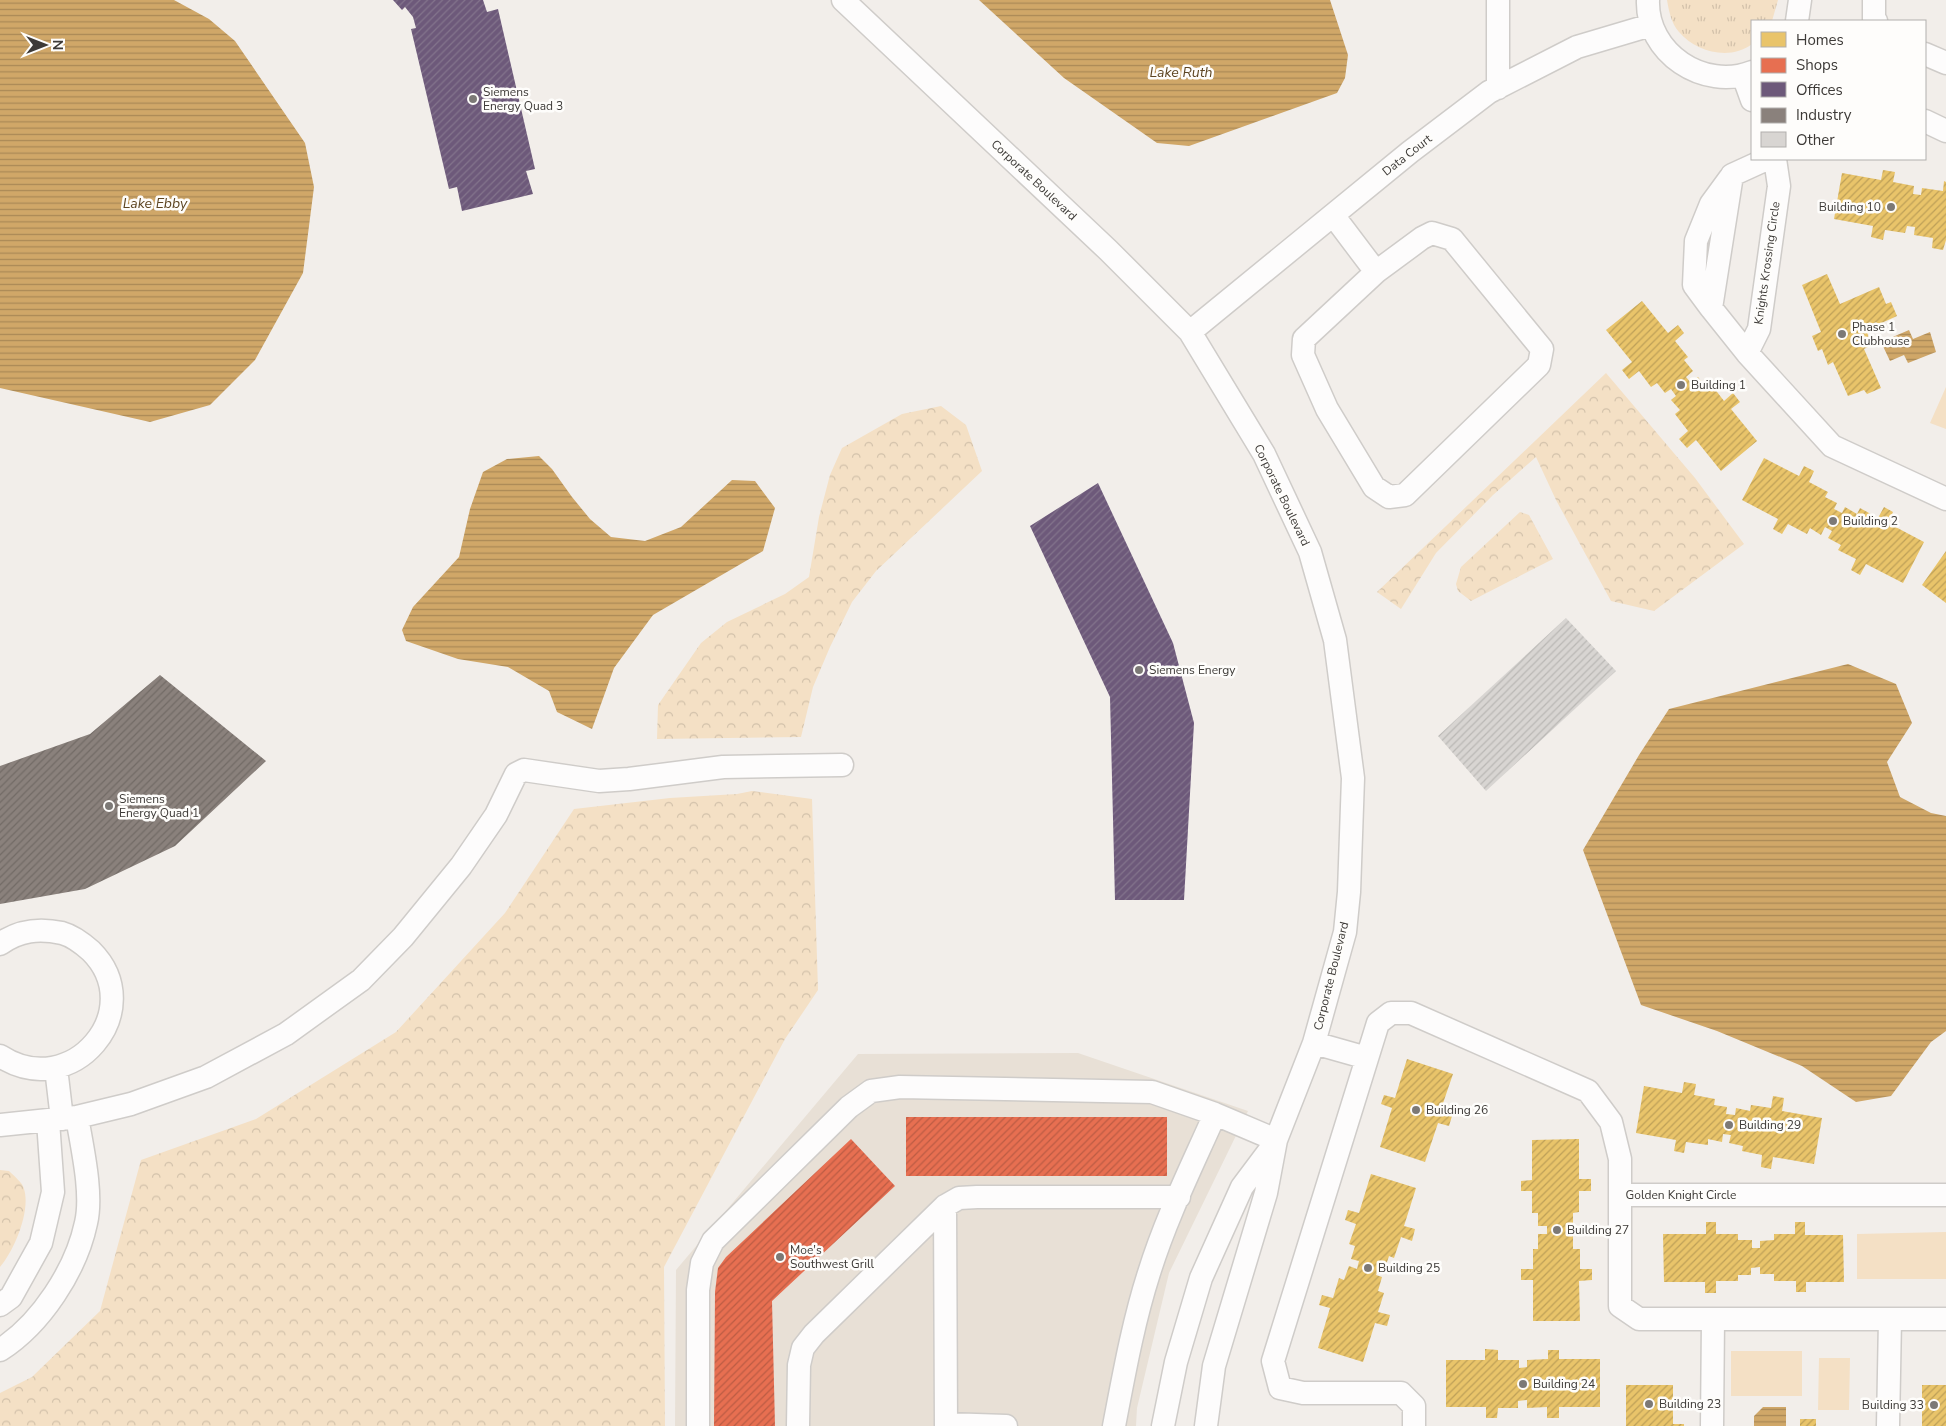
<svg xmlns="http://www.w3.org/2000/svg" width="1946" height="1426" font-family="'Nunito Sans',sans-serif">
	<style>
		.built { fill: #e8e0d6 }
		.grass { fill: url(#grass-tufts) }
		.forest { fill: url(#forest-crowns) }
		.park { fill: #f4e0c5 }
		.water { fill: url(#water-rules) }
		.homes { fill: url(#homes-hatch) }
		.shops { fill: url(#shops-hatch) }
		.offices { fill: url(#offices-hatch) }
		.industry { fill: url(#industry-hatch) }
		.building { fill: url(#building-hatch) }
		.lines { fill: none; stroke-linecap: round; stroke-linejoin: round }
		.minor-casing { stroke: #cfccc9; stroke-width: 25 }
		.minor { stroke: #fdfcfc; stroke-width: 22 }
		.poi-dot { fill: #7c7976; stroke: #fefdfb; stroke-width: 2 }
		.labels { text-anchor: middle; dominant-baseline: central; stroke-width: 5; stroke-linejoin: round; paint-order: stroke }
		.poi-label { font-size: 12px; fill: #3d3a37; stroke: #fefdfb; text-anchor: start }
		.street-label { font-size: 12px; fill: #3d3a37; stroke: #fefdfb }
		.water-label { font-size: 14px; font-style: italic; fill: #5d4522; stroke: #fefdfb }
	</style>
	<defs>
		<pattern id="grass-tufts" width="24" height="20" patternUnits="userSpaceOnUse" patternTransform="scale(1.25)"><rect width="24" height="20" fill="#f4e0c5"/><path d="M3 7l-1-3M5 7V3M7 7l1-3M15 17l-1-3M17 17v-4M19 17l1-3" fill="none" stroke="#d2c1aa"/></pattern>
		<pattern id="forest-crowns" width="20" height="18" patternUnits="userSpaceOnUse" patternTransform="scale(1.25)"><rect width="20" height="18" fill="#f4e0c5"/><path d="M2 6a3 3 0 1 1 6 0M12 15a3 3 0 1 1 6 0" fill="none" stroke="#d2c1aa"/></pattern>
		<pattern id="water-rules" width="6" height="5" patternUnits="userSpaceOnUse" patternTransform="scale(1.25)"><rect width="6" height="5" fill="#d0a768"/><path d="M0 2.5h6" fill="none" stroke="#aa8956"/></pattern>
		<pattern id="homes-hatch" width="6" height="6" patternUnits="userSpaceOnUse" patternTransform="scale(1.25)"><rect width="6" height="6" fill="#e9c46a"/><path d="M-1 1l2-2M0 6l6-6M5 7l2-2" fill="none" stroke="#bea058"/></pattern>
		<pattern id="shops-hatch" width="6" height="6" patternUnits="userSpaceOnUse" patternTransform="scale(1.25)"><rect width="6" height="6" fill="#e76f51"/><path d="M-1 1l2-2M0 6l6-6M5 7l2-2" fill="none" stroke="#bc5c44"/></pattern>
		<pattern id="offices-hatch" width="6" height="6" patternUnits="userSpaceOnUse" patternTransform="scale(1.25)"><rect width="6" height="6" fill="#6d597a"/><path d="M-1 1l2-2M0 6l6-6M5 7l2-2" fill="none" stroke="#83748c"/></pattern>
		<pattern id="industry-hatch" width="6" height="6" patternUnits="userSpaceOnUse" patternTransform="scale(1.25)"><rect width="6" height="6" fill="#8a817c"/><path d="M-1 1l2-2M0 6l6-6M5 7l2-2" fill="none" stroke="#726b66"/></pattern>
		<pattern id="building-hatch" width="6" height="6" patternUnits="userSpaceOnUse" patternTransform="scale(1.25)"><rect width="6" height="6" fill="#d8d5d2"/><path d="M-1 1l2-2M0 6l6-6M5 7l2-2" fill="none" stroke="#bab8b5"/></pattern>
	</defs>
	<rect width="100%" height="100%" fill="#f2eeea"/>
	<path class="built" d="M1078,1053L1248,1111L1169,1273L1137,1408L1136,1426H675L676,1270L858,1054Z"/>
	<path class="grass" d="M1667,0H1778L1772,21H1752V44C1730,61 1696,52 1679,32C1671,23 1669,11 1667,0Z"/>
	<path class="forest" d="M1606,373L1695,478L1744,544L1654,611L1611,601L1556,500L1536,457L1493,495L1436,553L1401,609L1377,592Z
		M941,406L966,425L982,471L876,571L852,602L830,647L813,687L801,737L657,739L658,705L701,643L727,622L785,594L809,577L819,517L830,475L842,448L902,414Z
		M1520,512L1529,515L1553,559L1471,601L1458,591L1456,584L1461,567Z
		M752,791L812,799L818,990L785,1039L664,1267L665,1426H0V1393L32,1377L100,1311L141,1160L256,1119L396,1032L505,913L574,809L670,798L737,794Z
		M0,1170L9,1171C14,1176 23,1183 24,1189C31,1211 14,1251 0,1267Z"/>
	<path class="park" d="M1946,387V429L1930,423Z
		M1946,1232V1279H1857V1234Z
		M1731,1351H1802V1396H1731Z
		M1819,1358H1850L1849,1410H1818Z"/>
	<path class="water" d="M0,0H174L209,19L235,41L305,143L314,187L303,273L255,360L210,405L150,422L0,388Z
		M979,0H1330L1348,55L1345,78L1337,93L1189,146L1157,143L1064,78Z
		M1909,330L1913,339L1930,332L1936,352L1908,363L1904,355L1890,361L1881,342Z
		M539,456L552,469L572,497L590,519L611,537L645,541L681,527L732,480L755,481L775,508L763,551L653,615L614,668L592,729L557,712L549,691L508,667L458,659L406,641L402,630L413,607L459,557L470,509L483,472L507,459Z
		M1848,664L1896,684L1912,723L1887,762L1900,797L1931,813L1946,816V1031L1931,1042L1891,1096L1856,1102L1802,1066L1717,1031L1641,1005L1583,850L1639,755L1669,709Z
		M1763,1407H1786V1426H1754V1416Z"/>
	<path class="homes" d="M1883,170L1895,172L1893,182L1914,186L1913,194L1921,195L1922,188L1943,191L1944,181L1946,182V240L1943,250L1932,248L1933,238L1914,235L1915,227L1907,226L1905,233L1885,230L1883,240L1871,237L1873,226L1834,219L1842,173L1881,180Z
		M1827,274L1840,304L1879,287L1886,304L1891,302L1897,316L1866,330L1872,345L1864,349L1881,388L1867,394L1864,390L1848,396L1833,362L1828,365L1822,349L1818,351L1812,336L1821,332L1802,285Z
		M1642,301L1668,333L1678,325L1684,333L1675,341L1688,357L1684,360L1693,371L1686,377L1691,383L1698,377L1706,388L1711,384L1724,401L1733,393L1740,402L1731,409L1757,441L1721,471L1696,440L1687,448L1679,439L1688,431L1675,414L1680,410L1671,400L1676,396L1671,389L1665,393L1657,383L1651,387L1639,371L1629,379L1622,370L1632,362L1606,330Z
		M1764,458L1799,476L1804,466L1814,471L1809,482L1828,492L1825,497L1837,503L1834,509L1842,513L1845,507L1857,514L1860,508L1878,518L1884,507L1893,512L1888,523L1924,542L1903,583L1866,564L1860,575L1851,570L1856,559L1838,550L1841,545L1828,538L1832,531L1825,527L1821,535L1810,528L1807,534L1788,524L1782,534L1773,529L1778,519L1742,500Z
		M1946,551V603L1922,585Z
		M1407,1059L1453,1074L1440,1112L1452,1116L1449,1126L1438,1123L1425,1162L1380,1147L1392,1108L1381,1104L1384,1095L1395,1098Z
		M1684,1082L1696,1084L1694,1095L1715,1099L1714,1105L1727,1107L1726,1114L1735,1115L1736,1108L1750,1111L1751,1105L1771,1108L1773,1096L1784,1098L1782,1111L1822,1118L1814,1164L1773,1157L1771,1169L1761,1167L1762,1155L1742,1151L1743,1146L1729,1143L1731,1135L1723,1134L1722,1142L1708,1139V1145L1686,1142L1684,1153L1674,1151L1676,1140L1636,1133L1644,1086L1682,1093Z
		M1579,1139V1179H1591V1191H1579V1212L1573,1213V1226H1567V1235H1573V1249H1580V1269H1592V1280L1579,1281L1580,1321H1533V1280H1521V1269H1533V1249H1538V1234H1547V1226H1538V1213H1532V1191H1521V1181L1532,1180V1140Z
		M1371,1174L1416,1188L1404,1226L1415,1229L1412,1241L1401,1237L1394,1258L1389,1256L1385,1268L1379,1267L1376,1275L1382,1277L1378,1291L1384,1293L1378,1312L1390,1315L1387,1326L1375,1323L1363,1362L1318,1348L1330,1308L1319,1305L1322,1295L1333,1298L1339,1278L1344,1280L1349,1266L1357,1269L1359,1261L1351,1259L1355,1246L1349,1244L1356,1224L1345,1220L1348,1210L1359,1213Z
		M1706,1222H1716V1234H1738V1240H1752V1248H1760V1241L1774,1240V1234H1795V1222H1805V1235H1843L1844,1282H1806V1292H1796V1281H1774V1274H1760V1267L1751,1268V1275H1738V1281H1716V1293H1705V1282H1664L1663,1234H1706Z
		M1485,1349L1498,1350V1360H1519V1368L1527,1367V1360L1548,1359V1350H1559V1359H1600V1407H1559V1418H1547V1407L1527,1408V1400L1518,1401V1408H1498L1497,1418H1486V1407H1446V1360H1485Z
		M1626,1385H1673V1424H1684V1426H1626Z
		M1922,1385H1946V1426H1922Z
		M1800,1419H1816V1426H1800Z"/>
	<path class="shops" d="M906,1117H1167V1176H906Z
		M851,1139L895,1186L772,1301L775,1426H714L715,1292L718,1268L726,1257Z"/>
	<path class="offices" d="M393,0H483L487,12L498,9L535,169L526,171L533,194L462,211L457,187L449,189L411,29L416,28L413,17L405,7L402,10Z
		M1098,483L1173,643L1194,723L1184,900H1115L1110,697L1030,526Z"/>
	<path class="industry" d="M160,675L266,761L175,846L85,889L0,904V766L90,734Z"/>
	<path class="building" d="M1566,618L1616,671L1486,791L1438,736Z"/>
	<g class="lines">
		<defs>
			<path id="minor" d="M843,0L1108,250L1190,332L1264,454L1310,552L1335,640L1353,778L1349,892L1345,932L1314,1043L1276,1140L1266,1193L1214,1366L1206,1426
				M1648,0C1646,53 1704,91 1752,72
				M1874,0V19L1876,21
				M1797,21L1800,0
				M1925,54L1946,63
				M1743,75L1752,100
				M1498,88V0
				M1925,121L1946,131
				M1775,159L1779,186L1759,329L1747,353L1832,446L1946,499
				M1333,215L1376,272L1304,339L1303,355L1327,409L1374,487L1389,497L1405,495L1539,365L1542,349L1452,239L1432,233L1422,238L1376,272
				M1711,308L1694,285L1696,241L1711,204L1730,178
				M1190,332L1410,152L1489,92L1577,47L1651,25
				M1747,353L1711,308L1732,175L1767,159
				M0,944C19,930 39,928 62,933C73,936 82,943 91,951C150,1010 72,1103 0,1056
				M1314,1043L1367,1058
				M56,1068L62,1119
				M0,1125L77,1117L131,1104L206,1077L286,1034L361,980L403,937L461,866L496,815L516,774L524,770L599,781L629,779L723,767L842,765
				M1946,1195H1620V1306L1639,1319H1946
				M945,1206L946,1426
				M0,1305L11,1297L41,1243L53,1192L48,1121
				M0,1350C41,1324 76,1270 86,1223C93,1194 82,1147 77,1117
				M946,1424L1006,1426
				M698,1426V1290L702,1263L713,1241L849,1107L871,1091L900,1087L1152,1092L1215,1114L1276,1140
				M798,1426L799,1365L803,1348L814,1334L945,1206L959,1198L977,1197H1179
				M1114,1426C1124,1374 1133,1323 1149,1273C1166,1218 1192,1166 1215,1114
				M1163,1426L1176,1362L1201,1278L1242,1187L1272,1147
				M1414,1426V1406L1401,1393H1303L1280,1388L1273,1361L1378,1023L1391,1013H1411L1588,1091L1611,1122L1620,1159V1195
				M1712,1426L1713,1319
				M1888,1426L1890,1319"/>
		</defs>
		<use href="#minor" class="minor-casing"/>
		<use href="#minor" class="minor"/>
	</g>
	<g class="poi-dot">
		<circle cx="473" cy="99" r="5"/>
		<circle cx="1891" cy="207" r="5"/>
		<circle cx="1842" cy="334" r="5"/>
		<circle cx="1681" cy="385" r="5"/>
		<circle cx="1833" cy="521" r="5"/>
		<circle cx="1139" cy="670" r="5"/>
		<circle cx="109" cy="806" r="5"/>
		<circle cx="1416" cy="1110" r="5"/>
		<circle cx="1729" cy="1125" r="5"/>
		<circle cx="1557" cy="1230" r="5"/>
		<circle cx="780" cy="1257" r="5"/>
		<circle cx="1368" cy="1268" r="5"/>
		<circle cx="1523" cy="1384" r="5"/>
		<circle cx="1649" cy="1404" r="5"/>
		<circle cx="1934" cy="1405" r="5"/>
	</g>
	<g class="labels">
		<g class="poi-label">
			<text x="483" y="92">Siemens<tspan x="483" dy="14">Energy Quad 3</tspan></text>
			<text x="1881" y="207" text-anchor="end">Building 10</text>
			<text x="1852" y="327">Phase 1<tspan x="1852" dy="14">Clubhouse</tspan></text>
			<text x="1691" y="385">Building 1</text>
			<text x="1843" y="521">Building 2</text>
			<text x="1149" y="670">Siemens Energy</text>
			<text x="119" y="799">Siemens<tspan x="119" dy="14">Energy Quad 1</tspan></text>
			<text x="1426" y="1110">Building 26</text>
			<text x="1739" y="1125">Building 29</text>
			<text x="1567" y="1230">Building 27</text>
			<text x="790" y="1250">Moe's<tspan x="790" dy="14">Southwest Grill</tspan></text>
			<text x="1378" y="1268">Building 25</text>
			<text x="1533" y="1384">Building 24</text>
			<text x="1659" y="1404">Building 23</text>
			<text x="1924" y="1405" text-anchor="end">Building 33</text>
		</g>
		<g class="street-label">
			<text transform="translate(1407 155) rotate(-38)">Data Court</text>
			<text transform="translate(1034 180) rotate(43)">Corporate Boulevard</text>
			<text transform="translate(1767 263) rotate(-82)">Knights Krossing Circle</text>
			<text transform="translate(1282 495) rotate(64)">Corporate Boulevard</text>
			<text transform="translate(1331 976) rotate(-76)">Corporate Boulevard</text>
			<text x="1681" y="1195">Golden Knight Circle</text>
		</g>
		<g class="water-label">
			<text x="1181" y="72">Lake Ruth</text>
			<text x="155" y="203">Lake Ebby</text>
		</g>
	</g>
	<rect x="1751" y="20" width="175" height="140" fill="#fefdfb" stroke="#b1afad"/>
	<rect x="1761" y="32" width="25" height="15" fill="#e9c46a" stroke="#b1afad"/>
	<text x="1796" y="45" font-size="15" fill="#3d3a37">Homes</text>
	<rect x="1761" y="58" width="25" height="15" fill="#e76f51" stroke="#b1afad"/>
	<text x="1796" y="70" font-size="15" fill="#3d3a37">Shops</text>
	<rect x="1761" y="82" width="25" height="15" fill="#6d597a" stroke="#b1afad"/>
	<text x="1796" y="95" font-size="15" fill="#3d3a37">Offices</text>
	<rect x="1761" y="108" width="25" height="15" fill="#8a817c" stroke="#b1afad"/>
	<text x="1796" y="120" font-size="15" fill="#3d3a37">Industry</text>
	<rect x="1761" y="132" width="25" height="15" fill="#d8d5d2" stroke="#b1afad"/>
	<text x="1796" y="145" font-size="15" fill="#3d3a37">Other</text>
	<g transform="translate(45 45) rotate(90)" stroke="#fefdfb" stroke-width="4" paint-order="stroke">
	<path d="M0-4L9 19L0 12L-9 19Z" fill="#3d3a37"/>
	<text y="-8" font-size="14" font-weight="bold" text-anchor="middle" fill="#3d3a37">N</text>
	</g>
</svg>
